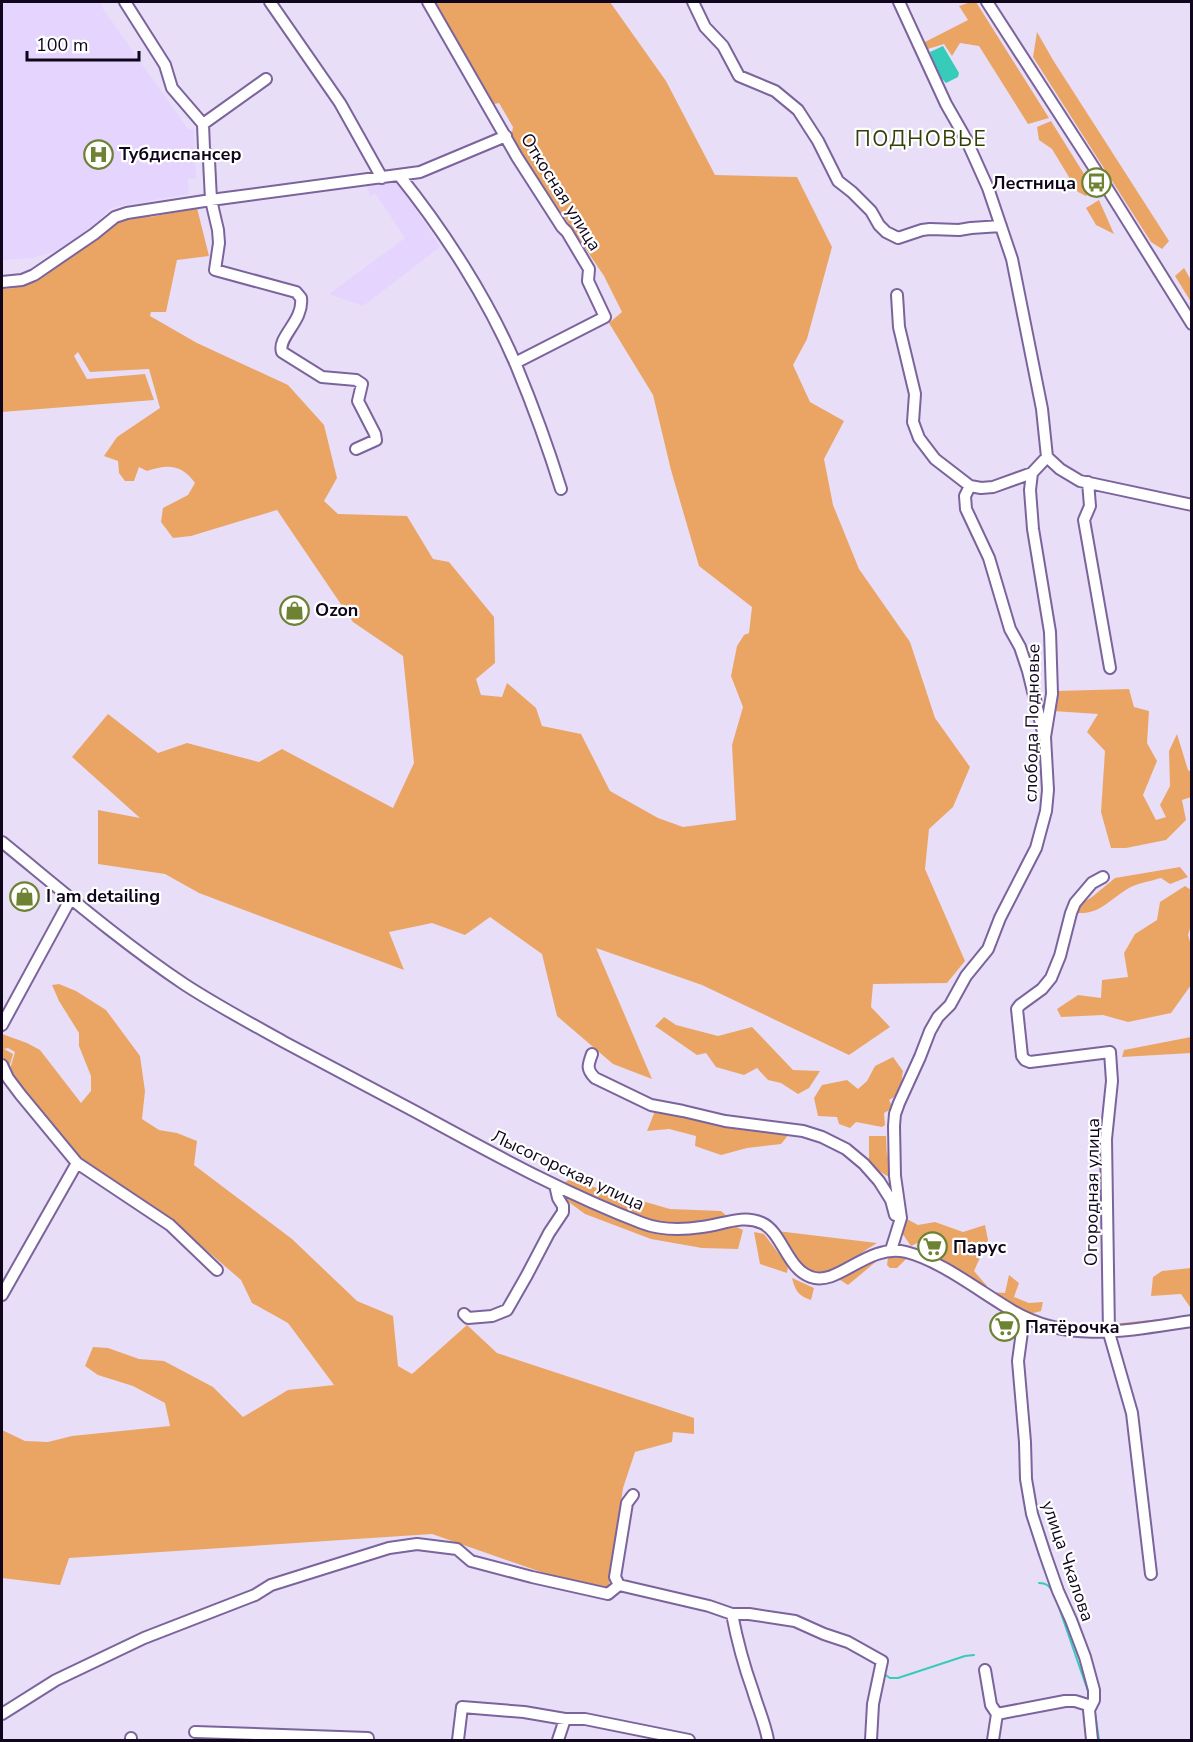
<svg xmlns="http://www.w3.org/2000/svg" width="1193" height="1742" font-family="'Nunito Sans',sans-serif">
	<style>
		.built { fill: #e4d4fe }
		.green { fill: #eaa565 }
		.water { fill: #37ccb9 }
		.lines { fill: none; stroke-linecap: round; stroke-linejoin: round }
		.stream { stroke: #37ccb9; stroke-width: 2 }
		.minor-casing { stroke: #7b649c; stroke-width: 14 }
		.minor { stroke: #fff; stroke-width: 10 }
		.labels { text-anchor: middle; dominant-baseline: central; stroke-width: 4.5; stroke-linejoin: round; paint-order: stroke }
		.poi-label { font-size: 18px; font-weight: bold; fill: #0f061b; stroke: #fff; text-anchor: start }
		.street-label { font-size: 18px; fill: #0f061b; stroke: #fff }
		.quarter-label { font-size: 21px; letter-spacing: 1.5px; fill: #323f05; stroke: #fff }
	</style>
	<rect width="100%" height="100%" fill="#e8def8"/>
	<path class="built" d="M2,2H101L103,9L188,129H194L196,178L188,179L189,194L118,206L111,208L76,242L68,247L32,258L2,260Z
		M397,179L440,247L363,306L329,294L405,238L375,193L370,196L366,184Z"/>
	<path class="green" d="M434,2H610L666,81L715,175L797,177L832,247L807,339L793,365L810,402L844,421L824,459L833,505L859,569L910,642L935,718L970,767L953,807L929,829L925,869L965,961L947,983L873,984L871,1007L890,1027L849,1055L702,985L596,948L652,1079L613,1064L557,1016L542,954L490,917L465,935L432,923L389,932L404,970L199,893L165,874L98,864V810L140,818L72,757L108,714L158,753L187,743L259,762L282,749L393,808L414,763L403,656L353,622L277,510L191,536L173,538L161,522L163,508L188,495L195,483C182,464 167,464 147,471L139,467L134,481H125L119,473L118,461L104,456L117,437L160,408L149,369L90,372L78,352L74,356L87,379L145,374L154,400L2,412V289L14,288L18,284L119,219L150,213V217L197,208L209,256L177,260L166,312H151L150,316L197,343L288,385L324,425L337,478L324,501L338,514L407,516L433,559L449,562L494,617L495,663L476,679L481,695L502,697L507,683L536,708L542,726L581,734L610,791L658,818L683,827L736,820L732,745L743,707L731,676L737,646L744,635L749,633L752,607L699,566L671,470L653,395L609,323L622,312L604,276L511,138L513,127L499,103L494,104Z
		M971,2H976L1049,118L1028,124L979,46L960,43L952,56L944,44L928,49L923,43L968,20L959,6Z
		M1037,32L1053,60L1169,241L1162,249L1151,242L1033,57Z
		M1051,121L1094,190L1086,196L1078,192L1052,149L1039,140L1037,127Z
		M1099,200L1114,234L1096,225L1086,208Z
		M1184,268L1191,280V302L1175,276Z
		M1129,689L1134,707L1149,711L1147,743L1157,761L1143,795L1156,820L1166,817L1160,805L1170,786L1169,751L1177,734L1188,770L1191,772V797L1182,800L1186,820L1166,840L1126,848H1111L1101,812L1105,751L1087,732L1098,714L1053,711L1056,691Z
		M1180,867L1188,877L1170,884L1161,878C1151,881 1138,883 1129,888C1110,899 1101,914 1078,913L1076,907L1092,897L1115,878Z
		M1185,886L1191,890V925L1188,935L1191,945V985L1171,1013L1128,1022L1103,1015L1061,1017L1057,1009L1078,995L1101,998L1102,980L1128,977L1124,953L1135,934L1157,920L1160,902Z
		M59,984L76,991L106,1010L140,1056L145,1091L142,1119L159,1130L177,1133L197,1141L194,1165L292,1239L357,1301L393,1316L398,1366L412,1374L467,1325L497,1353L694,1418V1434L673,1432L672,1442L635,1452L623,1488L610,1579L607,1595L432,1534L69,1558L60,1585L2,1578V1430L25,1441L48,1442L72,1436L170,1426L165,1403L133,1386L98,1375L85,1366L93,1347L108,1348L139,1359L164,1361L213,1387L243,1417L288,1390L334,1385L288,1323L252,1303L241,1280L169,1218L78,1160L25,1094L10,1069L15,1052L8,1048L4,1049L13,1054L9,1068C0,1057 2,1048 2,1034L27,1043L40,1050L81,1103L91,1091V1076L79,1046V1033L59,1001L52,985Z
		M664,1017L676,1025L718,1036L752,1027L793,1070L820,1071L809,1088L798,1094L781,1083L768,1080L757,1068L744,1075L716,1067L706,1053L697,1055L655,1026Z
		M1191,1037V1053L1122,1057L1124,1050Z
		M893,1057L903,1071C900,1085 905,1092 889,1100L893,1108L884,1113L885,1125L882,1127L856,1122L850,1128L839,1124L837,1117L818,1116L814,1098L822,1085L847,1080L858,1089L867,1081L875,1066Z
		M655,1111L790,1133L781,1144L747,1148L721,1155L695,1146L696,1136L669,1129L647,1131Z
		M869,1136H886L887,1158L888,1150L891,1153L893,1164L890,1169L893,1172L894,1180L869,1165Z
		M569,1180L670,1209L721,1211L728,1217L717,1220L677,1224L647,1221L561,1184Z
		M564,1192L659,1231H702L734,1226L743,1230L738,1249L702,1248L651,1239L585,1214L559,1195Z
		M905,1218L918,1225L935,1222L963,1232L985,1225L988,1240L974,1271L987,1286L986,1291L941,1265L940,1241L929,1237L911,1246L902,1233Z
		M777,1231L877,1243C860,1253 829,1279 810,1270C795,1263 785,1243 777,1231Z
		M754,1232L764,1234L788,1266L787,1273L760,1264Z
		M892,1257L907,1258L897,1268H890L887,1265L888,1258Z
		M878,1260L848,1285L837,1278L867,1261Z
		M1191,1268V1318L1115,1328L1112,1324L1190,1316V1307L1181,1294L1151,1296L1153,1277L1162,1271Z
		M1009,1275L1019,1283L1014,1297L1029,1303L1043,1302L1041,1311L1026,1315L992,1292L1005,1293Z
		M792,1278L814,1288L811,1300C799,1296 795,1291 792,1278Z"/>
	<path class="water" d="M943,46L959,73L958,77L946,83L939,76L930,52Z"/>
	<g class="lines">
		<path class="stream" d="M1039,1583C1049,1583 1051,1589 1055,1596L1090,1697
			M884,1674L890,1678H898L965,1656L974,1655
			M1095,1713L1099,1740"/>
		<defs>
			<path id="minor" d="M125,2L165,65L172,88L203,124L204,149L209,160L211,200L218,230L219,243L215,270L296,292L301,298C304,321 277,337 282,352L322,377L356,380L362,384L358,401L375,434L376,440L356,449
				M270,2L340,103L382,178
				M428,2L517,157L562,227L567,232L589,269L588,281L605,317L515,363
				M693,2L705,27L723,46L739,76L775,91L798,110L818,141L838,181L852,192L871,211L879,225L886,232L898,238L922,230L930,229L959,230L971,228L1001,226
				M899,2L946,104L966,139L988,188L1012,259L1042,409L1047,457L1060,469L1080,481L1192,505
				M987,2L1102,180L1192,324
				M203,124L266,79
				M399,175C444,231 488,299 516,365C533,406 548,447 561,489
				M2,282L22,280L34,275L94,234L115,217L127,213L211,200L420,172L506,136
				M897,295L899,327L915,394L913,422L919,438L935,459L970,486L981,488L993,487L1032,473
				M1088,482L1090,506L1084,520L1110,668
				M970,486L965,496L966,509L989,558L1010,629L1020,647L1028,671L1043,732
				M2,842C61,890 120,941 184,984C216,1005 250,1023 284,1042C328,1065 372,1089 416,1112C490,1152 563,1193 642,1223C660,1230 683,1230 702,1227C722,1225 742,1214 762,1223C782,1232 787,1269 811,1277C838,1287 867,1243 906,1252C942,1261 980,1292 1013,1311C1069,1344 1131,1330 1192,1321
				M1103,877L1092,883L1075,903L1071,913L1060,956L1051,978L1042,989L1020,1005L1017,1009L1022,1056L1025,1060L1030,1062L1110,1052L1112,1081L1106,1139L1109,1333L1132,1413L1151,1574
				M2,1025L71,898
				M592,1054C588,1065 586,1069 595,1078L651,1105L683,1111L725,1121L803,1131L822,1137L846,1149L864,1164L879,1181L891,1200L895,1215
				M2,1065L8,1078L20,1094L77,1163L170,1225L217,1270
				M891,1250L901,1218L895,1176L894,1126L895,1114L899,1103L920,1057L930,1031L938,1017L950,1005L966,976L988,949L1000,918L1036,848L1046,811L1048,790L1045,737L1052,694L1050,632L1033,529L1030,490L1032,473L1047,457
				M2,1295L77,1163
				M464,1314L468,1318L492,1316L507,1310L527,1275L549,1233L563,1212V1206L558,1198L555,1185
				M1024,1317L1018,1361L1025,1442L1026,1479L1032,1514L1045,1554L1058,1591L1071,1620L1085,1657L1094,1690V1700L1089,1710L1092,1740
				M633,1495L627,1503L615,1577L619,1585L709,1606L732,1614H749L795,1621L824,1634L848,1642L882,1661L873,1704L871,1740
				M732,1614C737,1640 744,1666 753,1691C758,1708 765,1723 768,1740
				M985,1670L991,1705L997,1714L993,1740
				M2,1714L56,1680L144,1638L255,1595L271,1585L389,1548L417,1544L457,1549L471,1561L532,1577L608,1594L619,1585
				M997,1714L1065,1701H1075L1091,1706
				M195,1732L368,1738
				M131,1740V1738
				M458,1740L462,1707L524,1712L565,1719H585L689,1740
				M558,1740L565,1719"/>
		</defs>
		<use href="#minor" class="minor-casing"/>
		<use href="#minor" class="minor"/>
	</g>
	<defs>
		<symbol id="hospital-ring" viewBox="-11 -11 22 22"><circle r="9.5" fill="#fff" stroke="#6d8233" stroke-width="1.5"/><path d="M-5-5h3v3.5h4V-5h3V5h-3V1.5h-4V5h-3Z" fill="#6d8233"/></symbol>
		<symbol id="bus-ring" viewBox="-11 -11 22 22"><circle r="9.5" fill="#fff" stroke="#6d8233" stroke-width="1.5"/><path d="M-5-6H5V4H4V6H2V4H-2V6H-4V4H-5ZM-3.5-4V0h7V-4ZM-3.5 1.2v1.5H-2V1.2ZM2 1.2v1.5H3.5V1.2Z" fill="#6d8233"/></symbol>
		<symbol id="shop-ring" viewBox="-11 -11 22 22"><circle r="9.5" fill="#fff" stroke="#6d8233" stroke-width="1.5"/><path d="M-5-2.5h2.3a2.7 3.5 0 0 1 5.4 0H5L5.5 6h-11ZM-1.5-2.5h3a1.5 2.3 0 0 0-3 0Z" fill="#6d8233"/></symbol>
		<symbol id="supermarket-ring" viewBox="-11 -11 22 22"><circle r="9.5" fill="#fff" stroke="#6d8233" stroke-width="1.5"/><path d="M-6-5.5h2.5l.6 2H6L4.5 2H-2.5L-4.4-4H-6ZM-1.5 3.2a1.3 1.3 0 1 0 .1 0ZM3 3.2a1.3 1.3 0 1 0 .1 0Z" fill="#6d8233"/></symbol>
	</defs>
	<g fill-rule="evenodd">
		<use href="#hospital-ring" x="82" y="138" width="33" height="33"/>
		<use href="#bus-ring" x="1080" y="166" width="33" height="33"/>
		<use href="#shop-ring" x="278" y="594" width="33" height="33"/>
		<use href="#shop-ring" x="8" y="880" width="33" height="33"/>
		<use href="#supermarket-ring" x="916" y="1230" width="33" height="33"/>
		<use href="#supermarket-ring" x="988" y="1310" width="33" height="33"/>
	</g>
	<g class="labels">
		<g class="poi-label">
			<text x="119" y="154">Тубдиспансер</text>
			<text x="1076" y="183" text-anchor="end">Лестница</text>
			<text x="315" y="610">Ozon</text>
			<text x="46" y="896">I am detailing</text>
			<text x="953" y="1247">Парус</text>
			<text x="1025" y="1327">Пятёрочка</text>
		</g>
		<g class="street-label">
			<text transform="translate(561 192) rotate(58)">Откосная улица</text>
			<text transform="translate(1032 723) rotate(-89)">слобода Подновье</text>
			<text transform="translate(568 1170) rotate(25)">Лысогорская улица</text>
			<text transform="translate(1092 1192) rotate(-89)">Огородная улица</text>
			<text transform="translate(1068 1561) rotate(71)">улица Чкалова</text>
		</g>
		<g class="quarter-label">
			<text x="921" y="139">ПОДНОВЬЕ</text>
		</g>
	</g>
	<rect width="1193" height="1742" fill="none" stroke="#0f061b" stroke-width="6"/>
	<path d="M27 51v9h112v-9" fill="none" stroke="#0f061b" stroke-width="3"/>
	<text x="36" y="51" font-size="18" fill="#0f061b" stroke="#ffffff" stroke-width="4.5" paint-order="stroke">100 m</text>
</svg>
